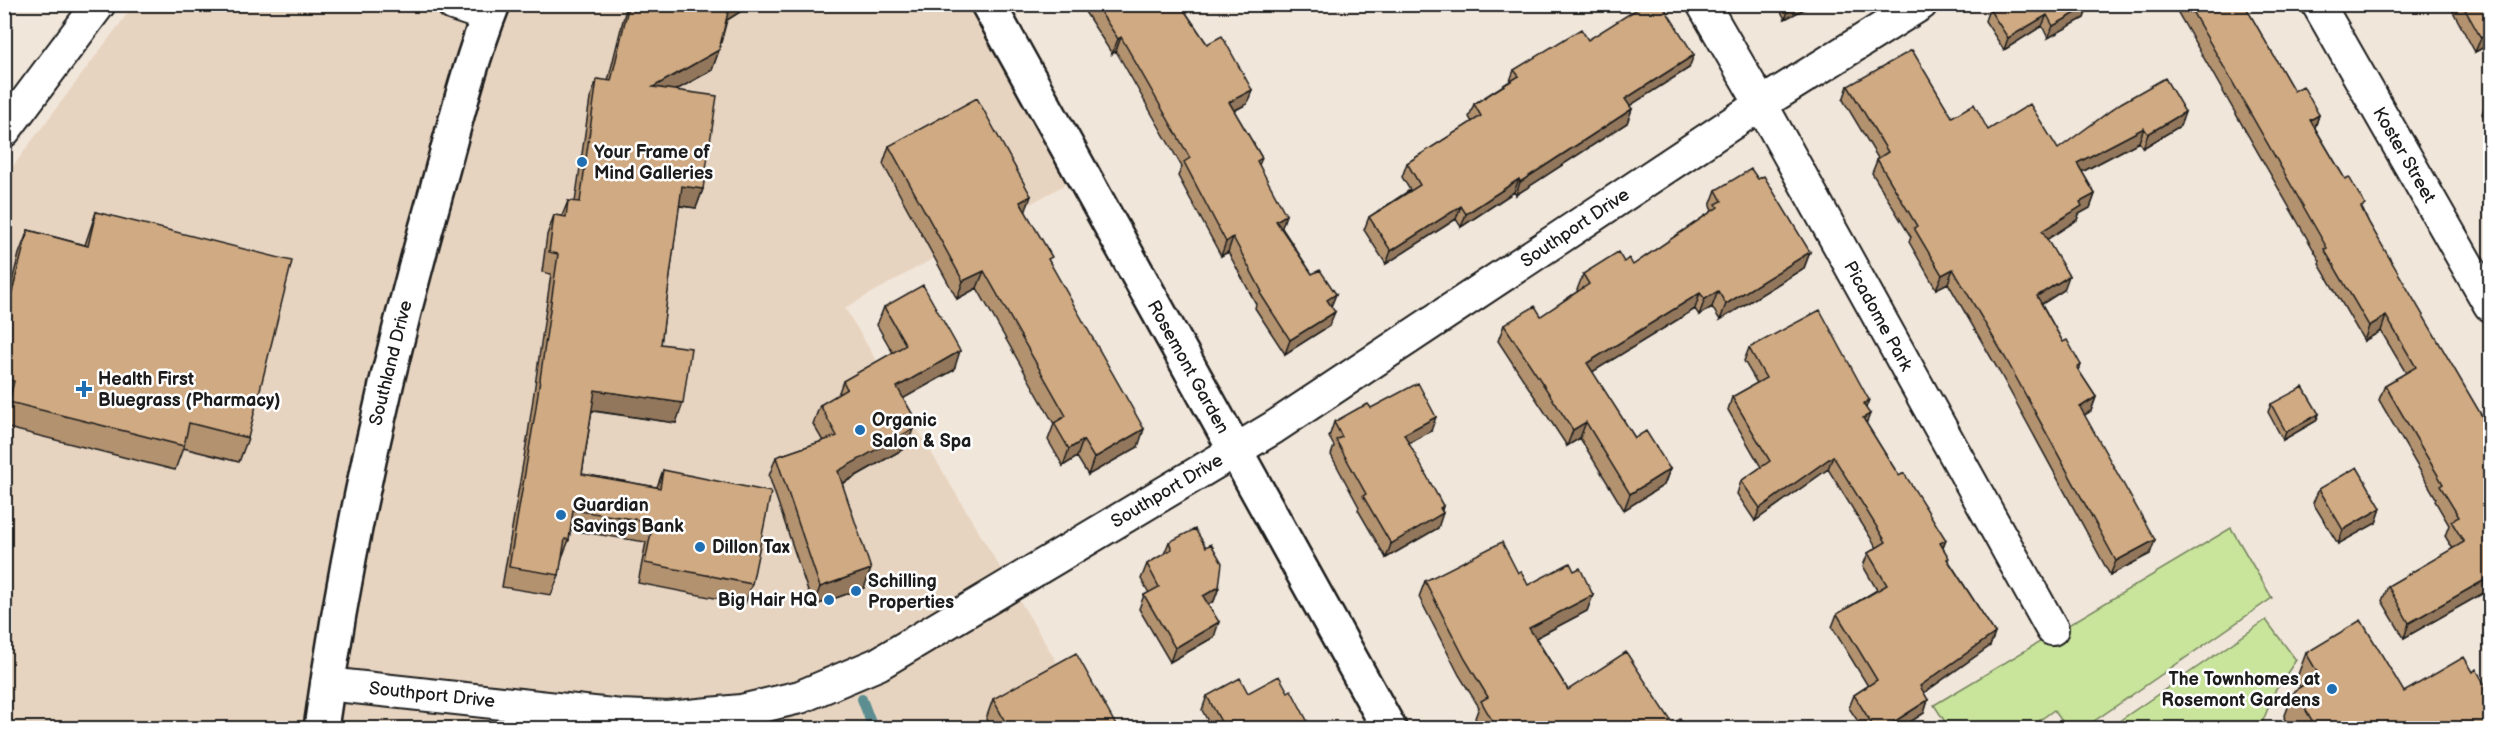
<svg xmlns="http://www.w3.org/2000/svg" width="2495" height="733" font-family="'Balsamiq Sans',sans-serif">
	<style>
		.built { fill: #e7d4c0 }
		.green { fill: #c9e59b; stroke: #72805c; stroke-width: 1.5 }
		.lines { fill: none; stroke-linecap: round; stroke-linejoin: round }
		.stream { stroke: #5c8d91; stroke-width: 10 }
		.minor-casing { stroke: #1c1c1c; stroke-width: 36 }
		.tertiary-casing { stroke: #1c1c1c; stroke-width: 38 }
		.secondary-casing { stroke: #1c1c1c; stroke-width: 38 }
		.minor { stroke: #fff; stroke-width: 32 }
		.tertiary { stroke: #fff; stroke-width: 33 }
		.secondary { stroke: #fff; stroke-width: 33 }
		.wall { fill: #b39270; stroke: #1c1c1c; stroke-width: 1.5 }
		.shaded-wall { fill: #92775b; stroke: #1c1c1c; stroke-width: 1.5 }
		.building { fill: #d0aa82; stroke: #1c1c1c; stroke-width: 1.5 }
		.poi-dot { fill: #1f6fb2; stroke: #fff; stroke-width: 2 }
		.labels { text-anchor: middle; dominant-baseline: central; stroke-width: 5; stroke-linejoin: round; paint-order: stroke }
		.poi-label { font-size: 18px; font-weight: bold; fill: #1c1c1c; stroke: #fff; text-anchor: start }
		.street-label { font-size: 18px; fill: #1c1c1c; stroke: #fff }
	</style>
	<rect width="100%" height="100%" fill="#f1e6da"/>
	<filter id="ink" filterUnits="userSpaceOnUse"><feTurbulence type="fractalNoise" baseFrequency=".0167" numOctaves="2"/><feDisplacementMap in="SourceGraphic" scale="12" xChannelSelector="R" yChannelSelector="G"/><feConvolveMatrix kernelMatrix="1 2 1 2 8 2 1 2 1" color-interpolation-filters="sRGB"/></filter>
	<g filter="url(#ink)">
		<path class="built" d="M134,5H988L1082,175L845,308L1096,728H5L4,178Z"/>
		<path class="green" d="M2231,528L2272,598L2084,728H2067L2054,710L2029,728H1949L1934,705Z
			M2266,620L2296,660L2275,691L2260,728H2109Z"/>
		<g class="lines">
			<path class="stream" d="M862,699L873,728"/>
			<defs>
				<path id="minor" d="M453,4L488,16
					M1703,4L1761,104L2052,629
					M2318,4L2490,305
					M4,131L99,4
					M327,684L621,716L668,718L741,711L800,697L878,664L1273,428L1761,104L1921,4"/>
				<path id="tertiary" d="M988,4L1389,728"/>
				<path id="secondary" d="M321,728C346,550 385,374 434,200C452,136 468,67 493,4"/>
			</defs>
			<use href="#minor" class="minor-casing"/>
			<use href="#tertiary" class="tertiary-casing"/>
			<use href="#secondary" class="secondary-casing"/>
			<use href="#minor" class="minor"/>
			<use href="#tertiary" class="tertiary"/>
			<use href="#secondary" class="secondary"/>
		</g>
		<path class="wall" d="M627,4H745L743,10L727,20L719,50L712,70L676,90L703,189L696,208L679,206L661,344L676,423L592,411L582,474L657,487L663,470L752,584L745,604L638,583L646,542L570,530L569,540L561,560L559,575L551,595L502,587L528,434L551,274L542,272L547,235L554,215L562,216L568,201L575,202L590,99L597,79L608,81Z
			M1080,4H1180L1207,44L1252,90L1247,104L1234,111L1262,158L1259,165L1282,228L1312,274L1336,294L1331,306L1329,326L1285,354L1255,308L1256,304L1228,252L1221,256L1178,176L1182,167L1116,51L1112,54Z
			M1777,4H1814L1785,19Z
			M2173,4H2244L2294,91L2319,115L2315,128L2363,210L2369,223L2490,435V596L2487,591L2404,638L2382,601L2388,586L2453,549L2445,536L2449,525L2435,501L2436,498L2379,400L2385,385L2406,373L2381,331L2364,341L2319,264L2320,261Z
			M2452,4H2490V44L2475,52L2451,8Z
			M2088,6L2084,18L2048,38L2042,26L2004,50L1985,21L1989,9Z
			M1588,40L1689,68L1629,106L1632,109L1627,123L1516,195L1514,192L1461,227L1456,219L1386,264L1364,230L1369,217L1410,190L1402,177L1407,163L1472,122L1469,117L1474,104L1510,81L1514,70Z
			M1848,86L1952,117L1988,130L2058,149L2185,112L2180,126L2143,148L2139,142L2082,172L2095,194L2090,208L2079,214L2077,220L2047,239L2064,290L2042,304L2063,342L2081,365L2079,371L2096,397L2091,411L2084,415L2150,554L2110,575L2000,373L1948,283L1936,289L1909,242L1911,237L1872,173L1878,158L1843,100Z
			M2490,97V128L2482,114L2487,99Z
			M889,146L1025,211L1138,447L1088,475L1077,457L1063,466L1048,440L1054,424L977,288L957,299L883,164Z
			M1758,179L1810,252L1804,268L1720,320L1712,307L1699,315L1695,309L1592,372L1635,438L1670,469L1664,485L1624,510L1580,438L1567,446L1498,341L1504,325L1541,316L1578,291L1577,290L1583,274L1624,262L1633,265L1712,211L1710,206L1716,190Z
			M96,212L248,438L239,462L183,448L175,470L4,427V410L6,405H4V312L19,254L28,230L85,245Z
			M884,307L954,370L903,398L914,417L911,425L907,447L842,484L864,588L813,606L769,476L776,457L823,441L813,424L820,405L838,395L843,381L893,353L877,325Z
			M1749,348L1866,408V423L1899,476L1946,540L1943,548L1948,560L1995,633L1990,646L1924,693L1928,700L1924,713L1899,729H1863L1849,708L1854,695L1868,686L1832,627L1837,614L1877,590L1863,566L1868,553L1877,548L1828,469L1755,521L1737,494L1741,481L1761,467L1728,410L1732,397L1757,383L1744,361Z
			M2271,404L2319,414L2316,421L2283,440L2268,412Z
			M1371,408L1431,431L1408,443L1443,506L1438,528L1386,558L1358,510L1359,507L1331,455L1334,446L1329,437L1334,422Z
			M2319,489L2381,508L2376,523L2338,544L2313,503Z
			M1169,542L1219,587L1214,601L1208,604L1214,637L1170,662L1139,609L1144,595L1149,593L1141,579L1147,564L1164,554Z
			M1574,571L1593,595L1587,611L1536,638L1568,690L1686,729H1481L1475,718L1479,707L1459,675L1419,597L1425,581L1518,573L1528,585Z
			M2306,653L2404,692L2490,729H2291L2284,718L2294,691L2300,687L2296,680Z
			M1288,692L1310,729H1212L1202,710L1207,696L1248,693Z
			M993,699L1118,729H991L986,719Z"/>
		<path class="shaded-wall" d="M730,4H745L743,10L724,22Z
			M1791,4H1814L1785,19Z
			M2088,6L2084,18L2048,38L2053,26Z
			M2047,15L2042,26L2004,50L2008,38Z
			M2490,33V44L2475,52L2481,38Z
			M1121,37L1116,51L1112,54L1118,39Z
			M719,50L712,70L646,107L653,87Z
			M1694,55L1689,68L1620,112L1625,99Z
			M1252,90L1247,104L1223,116L1229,102Z
			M1632,109L1627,123L1516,195L1520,182Z
			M2185,112L2180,126L2143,148L2148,134Z
			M2319,115L2314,130L2310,120Z
			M2144,128L2139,142L2072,177L2077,163Z
			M1519,179L1514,192L1461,227L1466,214Z
			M682,186L703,189L696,208L675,205Z
			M2095,194L2090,208L2079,214L2077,220L2037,246L2042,231L2080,202Z
			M1031,196L1025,213L1020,202Z
			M1461,206L1456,219L1386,264L1391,251Z
			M1286,215L1281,230L1276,221Z
			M1233,237L1228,252L1221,256L1226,242Z
			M1810,252L1804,268L1720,320L1726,304Z
			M1953,269L1948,283L1936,289L1942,275Z
			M984,271L977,288L957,299L963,281Z
			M2069,276L2064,290L2032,310L2037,296Z
			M1718,291L1712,307L1699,315L1705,299Z
			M1700,293L1695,309L1581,379L1587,363Z
			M1336,294L1330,309L1327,300Z
			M1335,312L1329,326L1285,354L1290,340Z
			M2386,316L2381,331L2364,341L2369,326Z
			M960,351L954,370L890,406L897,387Z
			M595,390L683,403L676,423L588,410Z
			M2096,397L2091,411L2075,421L2080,407Z
			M1869,400L1864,413L1863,404Z
			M1870,414L1865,427L1863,418Z
			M2319,414L2316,421L2283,440L2286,432Z
			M914,417L909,431L913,429L907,447L831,490L838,471Z
			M1436,417L1431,431L1398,449L1404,434Z
			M1586,422L1580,438L1567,446L1573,430Z
			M1144,429L1138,447L1088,475L1094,458Z
			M1083,440L1077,457L1063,466L1069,449Z
			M1833,456L1828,469L1755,521L1760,508Z
			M1670,469L1664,485L1624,510L1630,494Z
			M1443,506L1440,515L1443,513L1438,528L1386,558L1391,544Z
			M2381,508L2376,523L2338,544L2343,530Z
			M1946,540L1941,552L1940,543Z
			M2155,540L2150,554L2110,575L2116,561Z
			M871,569L864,588L813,606L820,587Z
			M2490,577V582L2487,591L2404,638L2409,623Z
			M1219,587L1214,601L1198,610L1203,596Z
			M1593,595L1587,611L1524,644L1529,628Z
			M1219,622L1214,637L1170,662L1175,648Z
			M1995,633L1990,646L1915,699L1920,686Z
			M1928,700L1924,713L1899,729H1883Z"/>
		<path class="building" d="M629,4H730L719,50L653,87L717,96L703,189L682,186L661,344L691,348L683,403L595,390L582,474L660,488L663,470L771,492L752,584L645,563L653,522L573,510L569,540L565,539L559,575L509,567L535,414L558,254L549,252L554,215L566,217L568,201L580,202L597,79L611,81Z
			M1095,4H1180L1207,44L1222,36L1252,90L1229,102L1262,158L1257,161L1286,215L1276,221L1312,274L1320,270L1336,294L1327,300L1335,312L1290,340L1260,293L1262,292L1233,237L1226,242L1184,162L1190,158L1121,37L1118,39Z
			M1645,4H1662L1694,55L1625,99L1632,109L1520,182L1519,179L1466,214L1461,206L1391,251L1369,217L1420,185L1407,163L1481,116L1474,104L1519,76L1514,70L1581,29L1588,40Z
			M1997,4H2087L2088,6L2053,26L2047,15L2008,38L1989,9Z
			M2188,4H2244L2294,91L2303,86L2319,115L2310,120L2345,179L2349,177L2365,205L2361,207L2369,223L2486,423L2484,424L2490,435V577L2409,623L2388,586L2464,542L2451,521L2459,517L2440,486L2443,484L2385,385L2416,367L2386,316L2369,326L2324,249L2327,248Z
			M2462,4H2490V33L2481,38Z
			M1912,50L1952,117L1974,104L1988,130L2030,104L2058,149L2121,103L2165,78L2185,112L2148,134L2144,128L2077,163L2095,194L2080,202L2082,206L2042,231L2069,276L2037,296L2063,342L2067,340L2081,365L2077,368L2096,397L2080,407L2155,540L2116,561L2006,359L1953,269L1942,275L1914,228L1917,226L1877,159L1888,152L1848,86Z
			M2490,97V105L2487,99Z
			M977,98L1031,196L1020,202L1052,257L1048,259L1144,429L1094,458L1083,440L1069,449L1054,423L1066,416L984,271L963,281L889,146Z
			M1751,169L1758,179L1764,176L1810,252L1726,304L1718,291L1705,299L1700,293L1587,363L1635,438L1646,431L1670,469L1630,494L1586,422L1573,430L1504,325L1535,306L1541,316L1589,284L1583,274L1618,252L1624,262L1629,258L1633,265L1718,207L1716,204L1722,201L1716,190Z
			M96,212L292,261L248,438L189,423L184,446L9,402L14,381L4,379V323L28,230L88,246Z
			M923,285L960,351L897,387L914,417L908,420L913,429L838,471L871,569L820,587L776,457L837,436L820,405L847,389L843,381L906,345L884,307Z
			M1820,310L1869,400L1863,404L1870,414L1863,418L1899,476L1904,473L1946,540L1940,543L1949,558L1947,559L1995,633L1920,686L1928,700L1883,729H1875L1854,695L1877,680L1837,614L1887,585L1868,553L1886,542L1833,456L1760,508L1741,481L1770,461L1732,397L1766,378L1749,348Z
			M1418,383L1436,417L1404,434L1443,506L1440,508L1443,513L1391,544L1363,496L1366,494L1336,440L1342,437L1334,422L1359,408L1368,404L1371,408Z
			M2303,387L2319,414L2286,432L2271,404Z
			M2357,467L2381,508L2343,530L2319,489Z
			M1195,529L1206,547L1211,544L1222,563L1219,587L1203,596L1219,622L1175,648L1144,595L1159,587L1147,564L1172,549L1169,542Z
			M1502,542L1518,573L1521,571L1528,585L1570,563L1574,571L1580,568L1593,595L1529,628L1568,690L1626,652L1673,724L1680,719L1686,729H1497L1481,701L1488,697L1465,659L1425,581Z
			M2361,620L2404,692L2464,657L2473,672L2476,669L2490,694V703L2487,705L2490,710V729H2323L2321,724L2316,727L2294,691L2319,675L2306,653Z
			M1076,653L1118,729H1009L993,699Z
			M1279,676L1288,692L1291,690L1311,728L1225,729L1207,696L1240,678L1248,693Z"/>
	</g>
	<g class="poi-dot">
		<circle cx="582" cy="162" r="6"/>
		<path d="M81 380h6v6h6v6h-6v6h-6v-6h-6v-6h6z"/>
		<circle cx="860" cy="430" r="6"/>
		<circle cx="561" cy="515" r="6"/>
		<circle cx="700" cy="547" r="6"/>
		<circle cx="856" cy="591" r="6"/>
		<circle cx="829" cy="600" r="6"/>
		<circle cx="2332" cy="689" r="6"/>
	</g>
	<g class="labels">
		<g class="poi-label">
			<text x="594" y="152">Your Frame of<tspan x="594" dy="21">Mind Galleries</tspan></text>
			<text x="98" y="379">Health First<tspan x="98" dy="21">Bluegrass (Pharmacy)</tspan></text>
			<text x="872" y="420">Organic<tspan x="872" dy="21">Salon &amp; Spa</tspan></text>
			<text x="573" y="505">Guardian<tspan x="573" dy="21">Savings Bank</tspan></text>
			<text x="712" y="547">Dillon Tax</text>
			<text x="868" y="581">Schilling<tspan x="868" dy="21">Properties</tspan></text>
			<text x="817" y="600" text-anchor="end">Big Hair HQ</text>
			<text x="2320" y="679" text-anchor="end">The Townhomes at<tspan x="2320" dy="21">Rosemont Gardens</tspan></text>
		</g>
		<g class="street-label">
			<text transform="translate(2404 155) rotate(60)">Koster Street</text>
			<text transform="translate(1575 228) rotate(-34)">Southport Drive</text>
			<text transform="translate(1878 316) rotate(61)">Picadome Park</text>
			<text transform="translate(391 363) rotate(-76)">Southland Drive</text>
			<text transform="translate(1188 367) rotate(61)">Rosemont Garden</text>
			<text transform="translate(1167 491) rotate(-31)">Southport Drive</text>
			<text transform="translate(432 695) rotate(6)">Southport Drive</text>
		</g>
	</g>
	<rect width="2495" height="733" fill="none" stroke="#fff" stroke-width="24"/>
	<rect x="12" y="12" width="2471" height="709" fill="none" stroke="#1c1c1c" stroke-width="2" filter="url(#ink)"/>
</svg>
